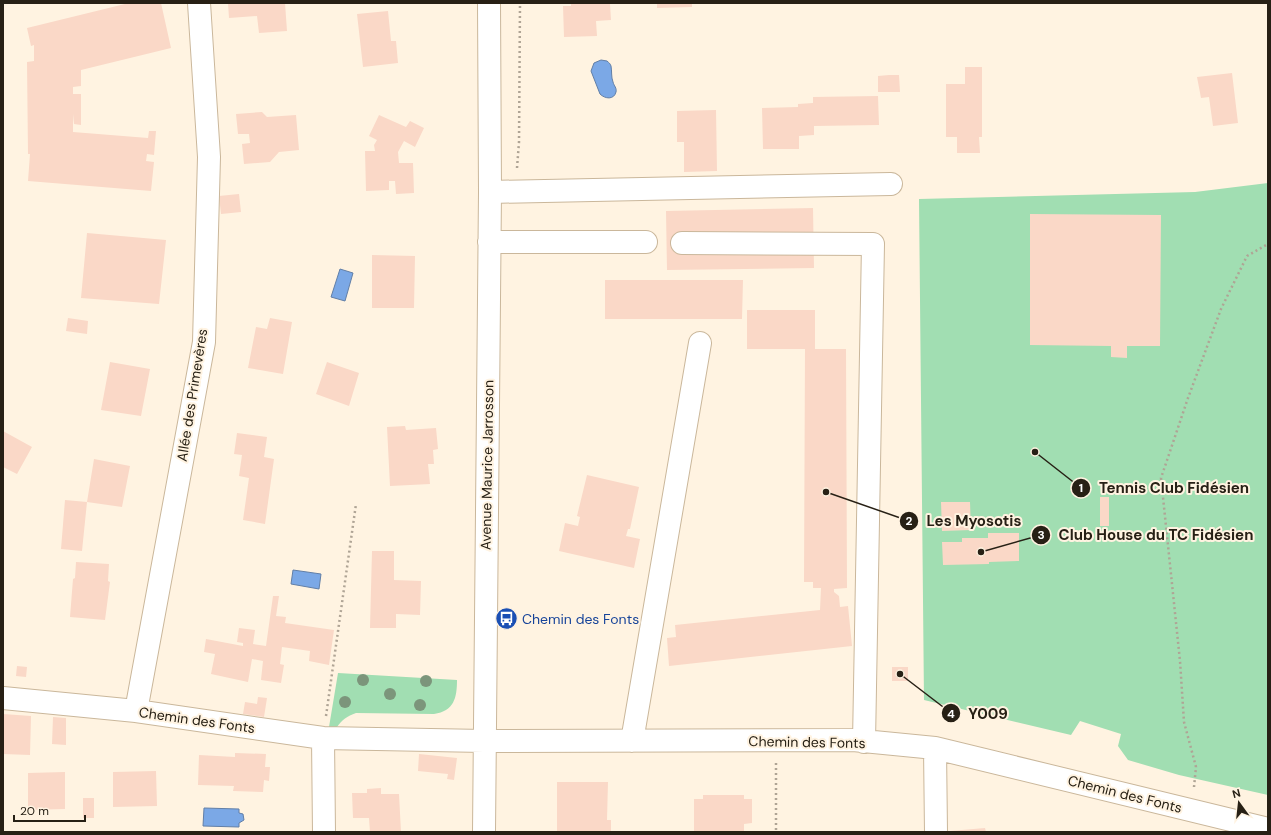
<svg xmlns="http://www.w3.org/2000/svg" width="1271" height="835" font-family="'DM Sans',sans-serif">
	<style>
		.green { fill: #a1deb2 }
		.water { fill: #7ba8e6; stroke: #627fa7 }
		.building { fill: #fad8c7 }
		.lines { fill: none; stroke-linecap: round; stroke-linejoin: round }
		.minor-casing { stroke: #cab79b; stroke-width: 24 }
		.path { stroke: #afa495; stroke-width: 2.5; stroke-dasharray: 2 3; stroke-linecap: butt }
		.minor { stroke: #fff; stroke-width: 22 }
		.tree { fill: #7c957b }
		.labels { text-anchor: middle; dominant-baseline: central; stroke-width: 4; stroke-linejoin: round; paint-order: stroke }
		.street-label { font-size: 14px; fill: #272015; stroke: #fff3e1 }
		.transit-label { font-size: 14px; fill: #164399; stroke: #fff3e1; text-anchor: start }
		.leader { fill: none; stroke: #272015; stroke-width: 1.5 }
		.callout-dot { fill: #272015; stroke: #fff3e1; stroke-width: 1.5 }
		.mark-label { font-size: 12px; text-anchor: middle; font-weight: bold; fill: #fff }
		.callout-label { font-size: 15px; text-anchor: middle; font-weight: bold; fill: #272015; stroke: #fff3e1; stroke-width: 4; stroke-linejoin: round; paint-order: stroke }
	</style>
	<rect width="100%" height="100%" fill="#fff3e1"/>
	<path class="green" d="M1268,183V795L1179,775L1128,760L1118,746L1121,734L1080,721L1071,735L924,700L919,199L1195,192Z
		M338,673L457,680C457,698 454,711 434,714L356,713C347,716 342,720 337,727H329Z"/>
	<path class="water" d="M601,60L607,61C609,63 610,63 611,66C612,71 611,77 613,82C614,86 617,88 616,92C614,100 605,99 600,94L591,71L594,63Z
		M340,269L353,273L345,301L331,297Z
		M293,570L321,574L319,589L291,584Z
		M204,808L239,809V813L243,814L244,820L239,823V827L203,826Z"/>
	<path class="building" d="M129,3H161L171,48L81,70V86L73,87V94H81V125L74,124L73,114V132L148,138L149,131H156L154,155L147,154L146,161L154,162L151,191L28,181L30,154H28L27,62L34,61V45L31,46L27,28Z
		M228,3H285L287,31L259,33L257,16L229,18Z
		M571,3L610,4L611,20L596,21L597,36L564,37L563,6H571Z
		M657,3H692V7L657,8Z
		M388,11L391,41H396L398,63L363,67L357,14Z
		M965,67H982V137H979L980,153H957V137H946V84H965Z
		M1232,73L1238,123L1213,126L1209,97L1201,98L1197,77Z
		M889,75H899L900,92H878V76Z
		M878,96L879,125L814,126V135L799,136V149H763L762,108L798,107V104L813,103V97Z
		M716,110L717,171L684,172V142H677V111Z
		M262,112L267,117L296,115L299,150L279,152L270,162L244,164L242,144L250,143L249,134H238L236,114Z
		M379,115L406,127L410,121L424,128L415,147L404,141L398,152L399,163H413L414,193L396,194L395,181H389V190L366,191L365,151H375L374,145L377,140L369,136Z
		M239,194L241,212L221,214L219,196Z
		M813,208L814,268L667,270L666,211Z
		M1030,214L1161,215L1160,346H1127V358L1111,357V346L1030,345Z
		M87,233L166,240L159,304L81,298Z
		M372,255L415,256L414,308H372Z
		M605,280H743L742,319H605Z
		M747,310H815V349H846L847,588L834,589V592L839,596L840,607L848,606L852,646L669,666L667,638L676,637L675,625L820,610L821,588H813V582H804L805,349H747Z
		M68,318L88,321L87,334L66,331Z
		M270,318L292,322L283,374L248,368L256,327L267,329Z
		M110,362L150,369L141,416L101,410Z
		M327,362L359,373L349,406L316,394Z
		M405,426L406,430L436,428L438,449L433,450L434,464H428L430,484L390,486L387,427Z
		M3,431L32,447L17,474L3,467Z
		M237,433L267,437L264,457L274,459L265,524L243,520L249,478L239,476L242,455L234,454Z
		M94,459L130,466L122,507L87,502L82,551L61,549L65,500L87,502Z
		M587,475L639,487L630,529H628L626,536L640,539L634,568L559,551L565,523L578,526L580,517L577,516Z
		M1100,497H1109V526H1100Z
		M941,502H970L971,530L942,531Z
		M988,533H1019V561L989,562V564L943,565L942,542H962V538H988Z
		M372,551H394V580L421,581L420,615L396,614V628H370Z
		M76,562L109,564L108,581L110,582L105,620L70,617L73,579L75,578Z
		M273,596H279L276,616L286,617L285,623L334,630L329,665L309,661L310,651L282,647L280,664L284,665L281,683L261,680L263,661L252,659L248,682L211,674L215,654L204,652L206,639L243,646V643L237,642L239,628L255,630L253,644L266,646Z
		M17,666L27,667L26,677L16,676Z
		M892,667H908V681H892Z
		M258,697L267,698L264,717L243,714L245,702L257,704Z
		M3,714L31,716L30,755L3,754Z
		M53,717L66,718V745L52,744Z
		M235,753L266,754L265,767H270L269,781L264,780L263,792L233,791L234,786L198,785L199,755L235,757Z
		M419,754L457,758L454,780L447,779L448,774L418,771Z
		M156,771L157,806L113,807V772Z
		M65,772V809L28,810V773Z
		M557,782H608L607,820H611V832H557Z
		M381,788V794H399L401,832H370L369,818H353L352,793H367V789Z
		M703,795H744V799H752V823L744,824V832H694V799H703Z
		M83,798H94V818H83Z
		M985,828L986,832H950V831Z"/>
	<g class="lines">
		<defs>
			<path id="minor" d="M490,192L891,184
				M489,242H646
				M682,243L873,244L864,742
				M3,698L136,711L323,738L484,741L853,740L935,748L1268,829
				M136,711L204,342L209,157L199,3
				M323,738L324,832
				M632,741L700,343
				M935,748L936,832
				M484,832L490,192L489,3"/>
		</defs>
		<use href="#minor" class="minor-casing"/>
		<path class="path" d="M517,168L519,142L520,3
			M326,716L356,504
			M776,763V832
			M1194,787L1196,767L1184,722L1180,661L1161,478L1188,398L1221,309L1247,256L1268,244"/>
		<use href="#minor" class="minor"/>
	</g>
	<g class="tree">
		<circle cx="363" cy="680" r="6"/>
		<circle cx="426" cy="681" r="6"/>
		<circle cx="390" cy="694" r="6"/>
		<circle cx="345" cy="702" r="6"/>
		<circle cx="420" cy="705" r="6"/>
	</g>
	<defs>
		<symbol id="bus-disc" viewBox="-11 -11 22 22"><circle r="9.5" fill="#1a4fb4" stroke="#fff3e1"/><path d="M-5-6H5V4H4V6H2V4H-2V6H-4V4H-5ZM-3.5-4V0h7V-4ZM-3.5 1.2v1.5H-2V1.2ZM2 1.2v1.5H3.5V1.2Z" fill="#fff"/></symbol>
	</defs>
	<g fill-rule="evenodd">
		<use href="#bus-disc" x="494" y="606" width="25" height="25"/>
	</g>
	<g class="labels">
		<g class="street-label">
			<text transform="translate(192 395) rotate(-81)">Allée des Primevères</text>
			<text transform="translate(487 465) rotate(-89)">Avenue Maurice Jarrosson</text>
			<text transform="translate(197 720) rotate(8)">Chemin des Fonts</text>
			<text transform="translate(807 742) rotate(1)">Chemin des Fonts</text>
			<text transform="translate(1125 794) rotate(14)">Chemin des Fonts</text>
		</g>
		<g class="transit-label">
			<text x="522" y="619">Chemin des Fonts</text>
		</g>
	</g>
	<path class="leader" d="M1035 452L1081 488M826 492L909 521M981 552L1041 535M900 674L951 713"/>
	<g class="callout-dot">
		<circle cx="1035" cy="452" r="4"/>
		<circle cx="826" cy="492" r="4"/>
		<circle cx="981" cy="552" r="4"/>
		<circle cx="900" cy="674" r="4"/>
		<circle cx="1081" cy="488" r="10"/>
		<circle cx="909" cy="521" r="10"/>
		<circle cx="1041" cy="535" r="10"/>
		<circle cx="951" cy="713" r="10"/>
	</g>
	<g class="mark-label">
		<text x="1081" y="492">1</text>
		<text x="909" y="525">2</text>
		<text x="1041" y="539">3</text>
		<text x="951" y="718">4</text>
	</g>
	<g class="callout-label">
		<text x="1174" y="493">Tennis Club Fidésien</text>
		<text x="974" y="526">Les Myosotis</text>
		<text x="1156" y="540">Club House du TC Fidésien</text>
		<text x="988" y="719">Y009</text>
	</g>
	<rect width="1271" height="835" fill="none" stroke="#272015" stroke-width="8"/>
	<g transform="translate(1239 803) rotate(345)" stroke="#fff3e1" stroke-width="3" paint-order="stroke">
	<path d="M0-3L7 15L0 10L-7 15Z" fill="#272015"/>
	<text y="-6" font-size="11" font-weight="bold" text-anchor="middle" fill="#272015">N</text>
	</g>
	<path d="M14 815v6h71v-6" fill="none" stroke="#272015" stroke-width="2"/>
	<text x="20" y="815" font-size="12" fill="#272015" stroke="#fff3e1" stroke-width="3" paint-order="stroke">20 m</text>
</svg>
